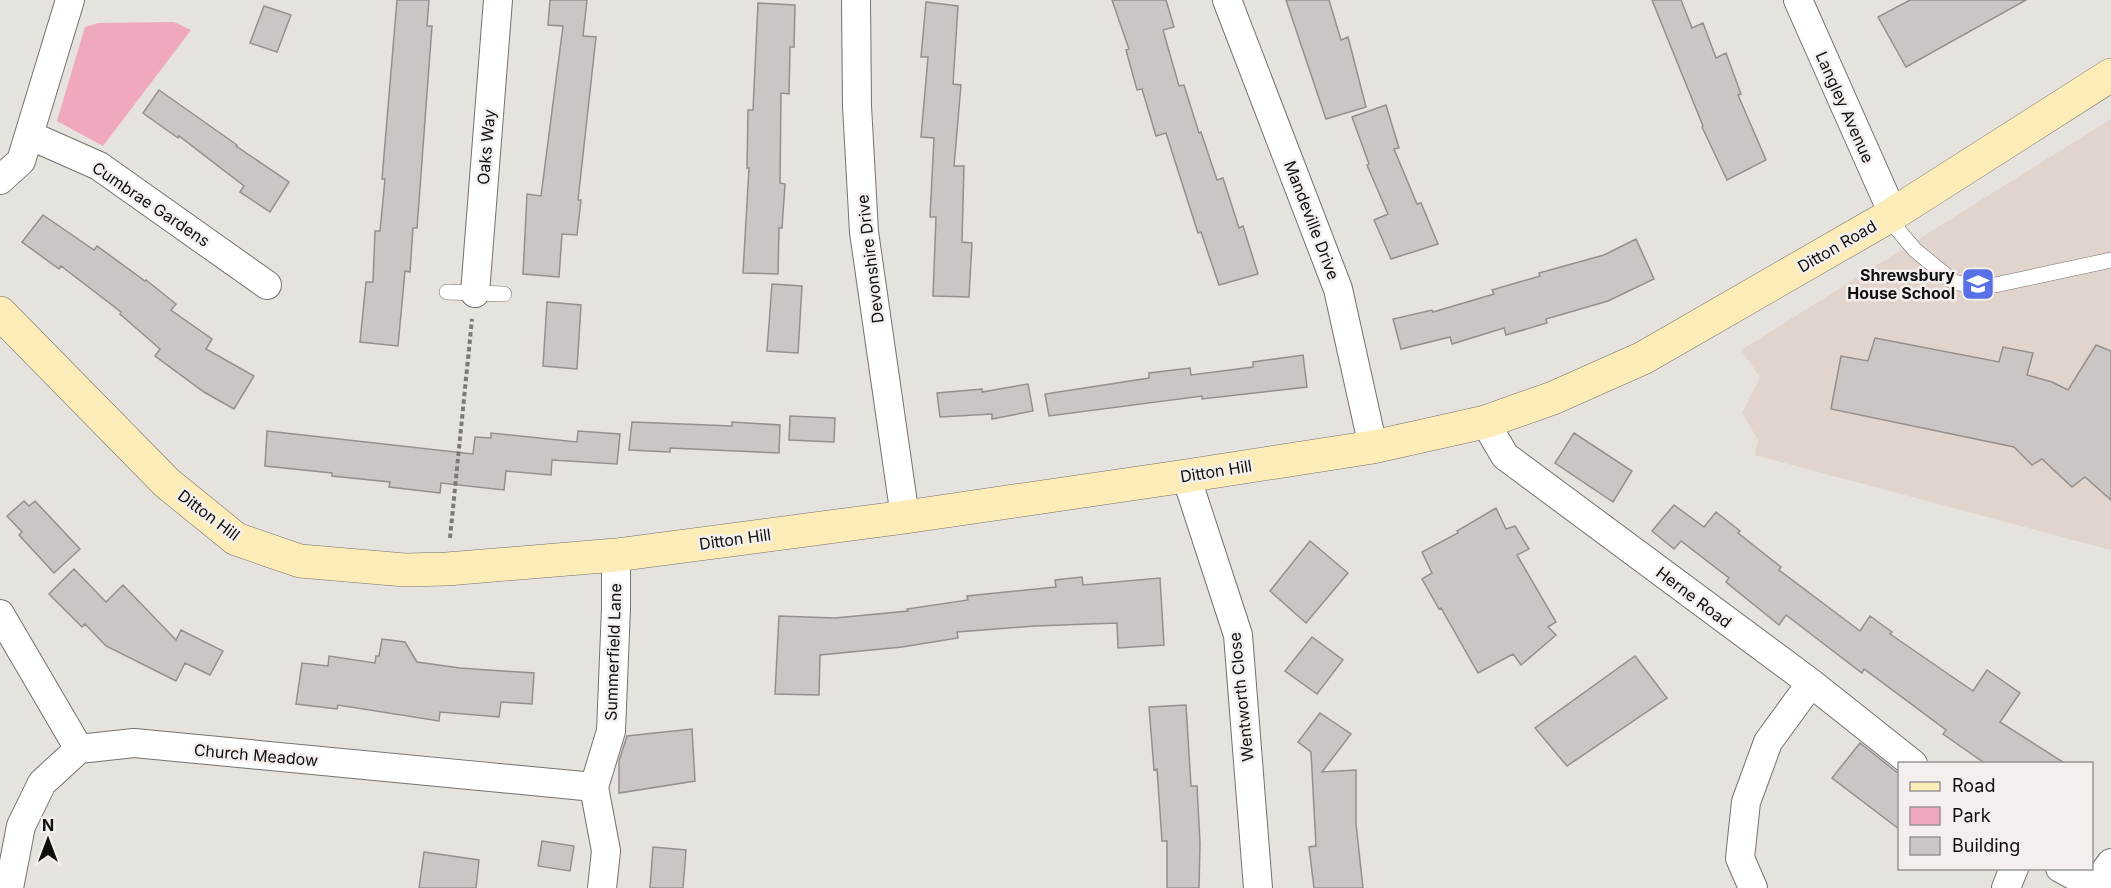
<svg xmlns="http://www.w3.org/2000/svg" width="2111" height="888" font-family="Inter,sans-serif">
	<style>
		.built { fill: #e0d4cc }
		.green { fill: #f0a8bd }
		.building { fill: #cbc5c4; stroke: #958f8e; stroke-width: 1.5 }
		.lines { fill: none; stroke-linecap: round; stroke-linejoin: round }
		.lane-casing { stroke: #75716e; stroke-width: 16 }
		.street-casing { stroke: #75716e; stroke-width: 30 }
		.secondary-casing { stroke: #75716e; stroke-width: 34 }
		.path { stroke: #7c7a77; stroke-width: 4; stroke-dasharray: 4.5 3; stroke-linecap: butt }
		.lane { stroke: #fff; stroke-width: 15 }
		.street { stroke: #fff; stroke-width: 28 }
		.secondary { stroke: #fcecb8; stroke-width: 33 }
		.labels { text-anchor: middle; dominant-baseline: central; stroke-width: 5; stroke-linejoin: round; paint-order: stroke }
		.street-label { font-size: 16px; fill: #100f0e; stroke: #f4efec }
		.poi-label { font-size: 16px; font-weight: bold; fill: #100f0e; stroke: #f4efec; text-anchor: end }
	</style>
	<rect width="100%" height="100%" fill="#e6e2de"/>
	<path class="built" d="M2111,119V550L1755,455L1758,440L1742,413L1760,377L1741,350Z"/>
	<path class="green" d="M174,22L191,30L103,146L57,121L85,27L98,23Z"/>
	<path class="building" d="M397,0H429L427,26H432L417,228H413L410,272L405,271L398,346L360,342L366,282H373L375,231H380L385,179H382Z
		M550,0H587L583,36L596,37L578,200H581L577,235L562,234L559,277L523,274L527,194L541,196L563,26L548,25Z
		M1112,0H1166L1174,27L1163,30L1179,86L1184,85L1199,133L1201,132L1217,180L1223,178L1239,228L1243,226L1258,274L1219,285L1201,232L1198,233L1166,133L1156,136L1142,89L1137,90L1126,50L1129,49Z
		M1286,0H1329L1341,40L1348,37L1366,107L1326,119Z
		M1652,0H1681L1692,28L1703,23L1716,58L1726,53L1741,94L1738,95L1766,160L1727,180L1702,127L1703,126Z
		M1910,0H2026L1906,67L1878,17Z
		M926,2L958,6L953,84L961,85L954,166H964L962,242L972,243L969,297L933,296L936,217H930L934,138L921,137L928,57H921Z
		M758,3L795,5L794,47H790L789,94L781,93L780,183L785,184L782,228H779L778,274L743,273L749,168H747L748,110H753Z
		M264,6L291,15L277,52L250,43Z
		M159,90L237,145L236,146L289,182L270,212L240,192L244,186L179,136L178,138L143,113Z
		M1386,105L1399,148L1394,149L1417,204L1421,203L1438,244L1391,259L1374,220L1388,214L1367,165L1369,164L1352,117Z
		M43,215L94,250L97,246L145,281L146,280L176,304L171,310L212,339L206,349L254,376L234,409L204,392L155,356L160,349L120,314L121,312L61,266L59,269L22,242Z
		M1636,239L1654,279L1608,301L1546,319L1547,323L1506,335L1504,328L1452,344L1450,337L1401,349L1393,319L1432,310L1433,312L1494,294L1492,290L1540,276L1539,273L1604,255Z
		M772,284L802,286L798,353L767,351Z
		M547,302L581,305L577,369L543,366Z
		M1875,338L1999,362L2003,347L2033,353L2027,375L2052,382L2068,390L2096,345L2111,351V500L2085,477L2072,487L2042,459L2032,465L2014,447L1831,409L1841,356L1868,361Z
		M1303,355L1307,387L1202,399V396L1049,416L1045,394L1149,378V373L1190,368L1191,375L1253,367V362Z
		M1028,384L1033,411L992,419V414L940,417L937,393L982,389V392Z
		M790,416L835,418L834,442L789,440Z
		M632,422L732,426V422L780,425L779,453L670,448V452L629,450Z
		M267,431L473,454L475,437L491,438V433L577,442L578,431L620,434L617,464L552,460L551,475L506,471L504,490L441,483L440,493L389,487L390,482L332,476V473L265,466Z
		M1574,433L1632,471L1613,502L1555,463Z
		M24,501L29,506L35,501L80,549L54,573L19,535L22,532L7,516Z
		M1674,505L1704,527L1716,512L1740,531L1738,533L1781,567L1779,570L1860,631L1870,616L1892,632L1890,634L1973,691L1987,670L2020,693L2000,722L2066,764H1986L1943,734L1946,730L1864,669L1862,673L1786,615L1779,625L1726,582L1729,578L1681,541L1674,549L1652,531Z
		M1496,508L1506,529L1515,526L1529,549L1517,555L1556,622L1548,627L1556,635L1521,665L1513,654L1478,673L1441,608L1439,609L1422,579L1432,573L1422,552L1458,533L1457,531Z
		M1310,541L1348,573L1306,623L1270,591Z
		M74,569L106,602L123,585L176,640L181,630L223,651L210,675L185,663L176,681L106,646L85,624L82,627L49,594Z
		M1082,577L1083,585L1160,578L1164,645L1118,648L1117,623L1035,626L957,632L958,638L902,647L820,655L819,695L775,694L779,616L835,618L908,611L907,609L968,600L967,596L1056,587L1055,580Z
		M1312,637L1343,660L1317,694L1285,671Z
		M382,639L405,642L417,662L460,668L534,673L532,704L501,702L499,717L440,712L439,721L338,705L337,709L296,704L302,663L328,666L329,656L375,663L376,656H379Z
		M1635,656L1667,698L1567,766L1535,728Z
		M1186,705L1191,786H1197L1200,843L1199,888H1167V841H1162L1157,769L1154,770L1149,707Z
		M1320,713L1351,734L1322,772L1356,770V824L1363,888H1314L1309,847L1316,846L1311,752L1298,742Z
		M692,729L695,781L619,793V761L627,736Z
		M1860,743L1899,774V829L1832,778Z
		M542,841L574,846L570,871L538,866Z
		M653,847L686,850L683,888H650Z
		M424,852L479,860L476,888H419Z"/>
	<g class="lines">
		<defs>
			<path id="lane" d="M1887,217L1915,250L1954,282L1981,288L2111,260
				M447,292L504,294"/>
			<path id="street" d="M856,0L857,106L864,232L905,517
				M1227,0L1338,289L1373,447
				M1798,0L1893,214
				M29,135L99,166L267,285
				M0,180L21,161L70,0
				M475,293L498,0
				M1485,422L1505,456L1811,683L1913,764
				M1186,476L1238,635L1258,888
				M0,614L79,749
				M2060,868L2097,888
				M2094,886L2111,863
				M9,888L21,826L42,783L79,749L134,743L594,787
				M602,888L606,851L594,787L611,731L616,608V555
				M1753,888L1740,858L1746,802L1768,742L1811,683
				M2006,888L2014,868"/>
			<path id="secondary" d="M0,313L167,483L236,539L300,561L405,570L447,569L616,555L905,517L1186,476L1373,447L1485,422L1553,398L1643,358L1893,214L2111,75"/>
		</defs>
		<use href="#lane" class="lane-casing"/>
		<use href="#street" class="street-casing"/>
		<use href="#secondary" class="secondary-casing"/>
		<path class="path" d="M450,538L472,319"/>
		<use href="#lane" class="lane"/>
		<use href="#street" class="street"/>
		<use href="#secondary" class="secondary"/>
	</g>
	<defs>
		<symbol id="school-square" viewBox="-11 -11 22 22"><rect x="-9" y="-9" width="18" height="18" rx="4" fill="#5971e7" stroke="#f4efec"/><path d="M0-5L7-2L0 1L-7-2ZM-4 1L0 2.5L4 1V4Q0 6-4 4Z" fill="#fff"/></symbol>
	</defs>
	<g fill-rule="evenodd">
		<use href="#school-square" x="1959" y="265" width="38" height="38"/>
	</g>
	<g class="labels">
		<g class="street-label">
			<text transform="translate(1845 107) rotate(66)">Langley Avenue</text>
			<text transform="translate(486 147) rotate(-85)">Oaks Way</text>
			<text transform="translate(151 204) rotate(34)">Cumbrae Gardens</text>
			<text transform="translate(1312 220) rotate(69)">Mandeville Drive</text>
			<text transform="translate(1837 246) rotate(-30)">Ditton Road</text>
			<text transform="translate(870 259) rotate(-97)">Devonshire Drive</text>
			<text transform="translate(1216 471) rotate(-9)">Ditton Hill</text>
			<text transform="translate(209 515) rotate(37)">Ditton Hill</text>
			<text transform="translate(735 539) rotate(-8)">Ditton Hill</text>
			<text transform="translate(1694 597) rotate(37)">Herne Road</text>
			<text transform="translate(613 652) rotate(-88)">Summerfield Lane</text>
			<text transform="translate(1241 697) rotate(-96)">Wentworth Close</text>
			<text transform="translate(256 755) rotate(5)">Church Meadow</text>
		</g>
		<g class="poi-label">
			<text x="1955" y="275">Shrewsbury<tspan x="1955" dy="18">House School</tspan></text>
		</g>
	</g>
	<rect x="1898" y="762" width="195" height="108" fill="#f4efec" stroke="#999593" stroke-width="1.5"/>
	<rect x="1910" y="782" width="30" height="9" fill="#fcecb8" stroke="#999593" stroke-width="1.5"/>
	<text x="1952" y="792" font-size="18" fill="#100f0e">Road</text>
	<rect x="1910" y="807" width="30" height="18" fill="#f0a8bd" stroke="#999593" stroke-width="1.5"/>
	<text x="1952" y="822" font-size="18" fill="#100f0e">Park</text>
	<rect x="1910" y="837" width="30" height="18" fill="#cbc5c4" stroke="#999593" stroke-width="1.5"/>
	<text x="1952" y="852" font-size="18" fill="#100f0e">Building</text>
	<g transform="translate(48 840)" stroke="#f4efec" stroke-width="4.5" paint-order="stroke">
	<path d="M0-4.5L10 22L0 15L-10 22Z" fill="#100f0e"/>
	<text y="-9" font-size="16" font-weight="bold" text-anchor="middle" fill="#100f0e">N</text>
	</g>
</svg>
